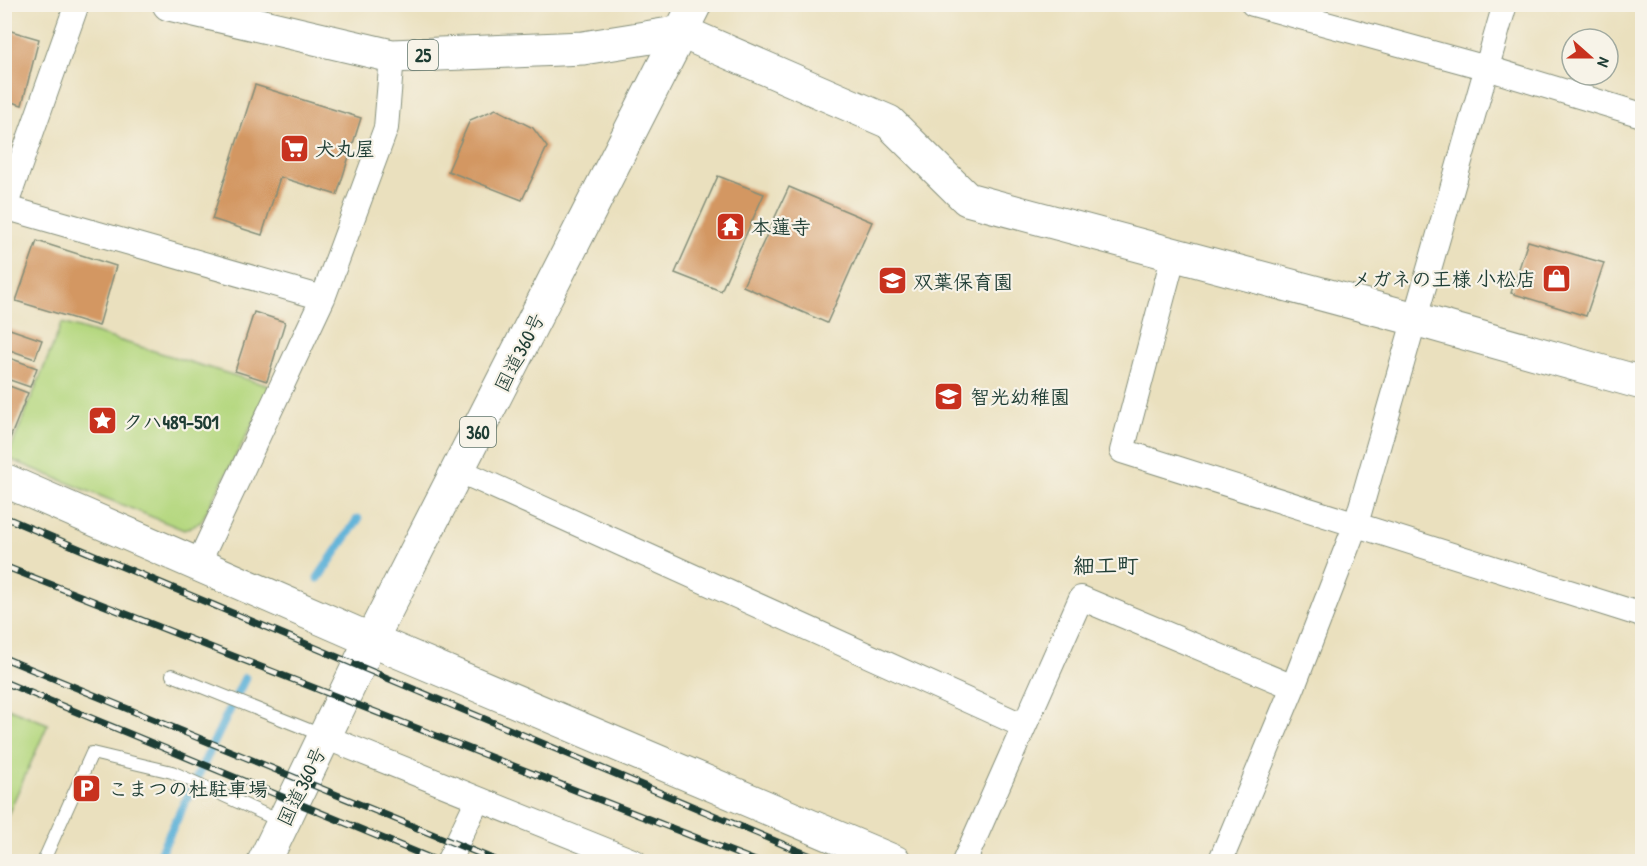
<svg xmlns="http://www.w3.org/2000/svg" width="1647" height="866" font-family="'Patrick Hand','Klee One',sans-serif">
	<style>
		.green { fill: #b6d881; stroke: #6a8a5a; stroke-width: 1.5 }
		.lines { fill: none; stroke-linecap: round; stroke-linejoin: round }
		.stream { stroke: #5cb1d8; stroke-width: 9 }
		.building { fill: #d39762 }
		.lane-casing { stroke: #848e79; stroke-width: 14 }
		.street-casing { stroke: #848e79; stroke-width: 26 }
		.secondary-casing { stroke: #848e79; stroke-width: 35 }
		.primary-casing { stroke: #848e79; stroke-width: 35 }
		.highway-casing { stroke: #848e79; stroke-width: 35 }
		.lane { stroke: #fff; stroke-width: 12 }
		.street { stroke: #fff; stroke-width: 24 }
		.secondary { stroke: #fff; stroke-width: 33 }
		.primary { stroke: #fff; stroke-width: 33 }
		.highway { stroke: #fff; stroke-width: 33 }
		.rail-casing { stroke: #1f3d34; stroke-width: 7 }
		.rail { stroke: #f7f3e8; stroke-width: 4.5; stroke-dasharray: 14; stroke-linecap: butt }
		.labels { text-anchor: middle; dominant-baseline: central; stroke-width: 4.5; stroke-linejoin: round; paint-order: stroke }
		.shield { fill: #f7f3e8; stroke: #60746a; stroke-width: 1.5 }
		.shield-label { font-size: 18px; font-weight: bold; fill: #1f3d34 }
		.poi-label { font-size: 20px; font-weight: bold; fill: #1f3d34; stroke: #f7f3e8; text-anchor: start }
		.street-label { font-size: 20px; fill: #1f3d34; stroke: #f7f3e8 }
		.quarter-label { font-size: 22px; font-weight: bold; fill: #1f3d34; stroke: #f7f3e8 }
	</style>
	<rect width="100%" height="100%" fill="#f7f3e8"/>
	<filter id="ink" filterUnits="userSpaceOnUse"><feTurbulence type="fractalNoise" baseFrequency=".0167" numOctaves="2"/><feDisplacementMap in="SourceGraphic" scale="12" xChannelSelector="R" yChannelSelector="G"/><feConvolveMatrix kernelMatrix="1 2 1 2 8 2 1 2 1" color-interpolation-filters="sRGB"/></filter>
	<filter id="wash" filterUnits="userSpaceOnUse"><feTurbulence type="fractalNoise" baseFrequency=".008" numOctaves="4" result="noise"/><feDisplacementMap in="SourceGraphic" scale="24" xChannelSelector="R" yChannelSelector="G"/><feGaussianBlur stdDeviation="1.35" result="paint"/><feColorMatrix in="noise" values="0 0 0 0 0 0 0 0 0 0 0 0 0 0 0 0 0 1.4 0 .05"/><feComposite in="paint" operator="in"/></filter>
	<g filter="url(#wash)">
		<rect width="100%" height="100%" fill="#eae0be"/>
		<path class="green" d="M62,323L272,387L201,522L184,530L7,458Z
			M5,707L48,724L5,821L4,707Z"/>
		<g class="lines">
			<path class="stream" d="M318,578L358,519
				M156,862L245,678"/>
		</g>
		<g id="blocks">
			<path class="building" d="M4,29L39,39L22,105L4,100Z
				M255,85L361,118L337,195L280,177L262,235L212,219Z
				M496,109L533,128L547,147L522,200L448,171L470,120Z
				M718,176L764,194L721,291L675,273Z
				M789,187L872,222L827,323L743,286Z
				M37,241L116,266L99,326L16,301Z
				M1528,241L1604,263L1586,316L1511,293Z
				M254,312L285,322L267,381L235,371Z
				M4,327L42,340L35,359L4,348Z
				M4,356L37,368L30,387L4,378Z
				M4,384L28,393L5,451H4Z"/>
		</g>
	</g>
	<g filter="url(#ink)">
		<use href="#blocks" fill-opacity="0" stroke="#848e79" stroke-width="1.5"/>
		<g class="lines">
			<defs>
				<path id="lane" d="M172,675L324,736
					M43,862L92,753L172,772L282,822"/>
				<path id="street" d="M1253,4L1487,68L1642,115
					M4,207L323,298
					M4,210L77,4
					M1174,254L1122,451L1642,615
					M458,470L1024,726
					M198,564L323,298L386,128L392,56
					M325,737L635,862
					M448,862L478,799
					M964,862L1081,598L1293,687L1356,524L1505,4
					M1220,862L1293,687"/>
				<path id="secondary" d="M682,32L889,122L967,199L1415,319L1642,383
					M4,480L371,640L895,862"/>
				<path id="primary" d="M169,4L392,56L583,48L682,32"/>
				<path id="highway" d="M264,862L371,640L695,4"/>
			</defs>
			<use href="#lane" class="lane-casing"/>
			<use href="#street" class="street-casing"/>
			<use href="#secondary" class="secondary-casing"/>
			<use href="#primary" class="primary-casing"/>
			<use href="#highway" class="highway-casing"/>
			<use href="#lane" class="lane"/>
			<use href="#street" class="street"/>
			<use href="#secondary" class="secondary"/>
			<use href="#primary" class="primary"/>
			<use href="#highway" class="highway"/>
			<defs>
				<path id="rail" d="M4,517L825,862
					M4,566L758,862
					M4,658L500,862
					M4,682L440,862"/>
			</defs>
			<use href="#rail" class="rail-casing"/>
			<use href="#rail" class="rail"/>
		</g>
	</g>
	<defs>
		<symbol id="supermarket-square" viewBox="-11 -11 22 22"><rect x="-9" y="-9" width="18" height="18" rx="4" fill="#c8321e" stroke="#f7f3e8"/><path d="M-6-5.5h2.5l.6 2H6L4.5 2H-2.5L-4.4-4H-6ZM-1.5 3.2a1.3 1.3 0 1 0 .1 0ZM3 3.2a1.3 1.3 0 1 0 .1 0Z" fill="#fff"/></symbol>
		<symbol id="temple-square" viewBox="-11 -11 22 22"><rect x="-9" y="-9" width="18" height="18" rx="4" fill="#c8321e" stroke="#f7f3e8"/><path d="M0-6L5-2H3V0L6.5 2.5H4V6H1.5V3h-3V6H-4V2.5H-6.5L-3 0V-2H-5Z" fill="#fff"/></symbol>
		<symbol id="shop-square" viewBox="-11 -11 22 22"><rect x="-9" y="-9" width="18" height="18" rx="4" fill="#c8321e" stroke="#f7f3e8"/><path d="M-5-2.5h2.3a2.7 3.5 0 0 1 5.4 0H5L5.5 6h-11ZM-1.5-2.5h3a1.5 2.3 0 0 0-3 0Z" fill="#fff"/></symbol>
		<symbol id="school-square" viewBox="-11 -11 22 22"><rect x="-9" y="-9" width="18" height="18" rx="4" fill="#c8321e" stroke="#f7f3e8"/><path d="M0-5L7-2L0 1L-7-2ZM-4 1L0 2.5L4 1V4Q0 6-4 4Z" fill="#fff"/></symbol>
		<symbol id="sight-square" viewBox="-11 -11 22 22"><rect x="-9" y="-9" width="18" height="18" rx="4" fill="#c8321e" stroke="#f7f3e8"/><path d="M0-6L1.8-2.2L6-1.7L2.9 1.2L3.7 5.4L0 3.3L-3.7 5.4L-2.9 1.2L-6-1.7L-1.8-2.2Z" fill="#fff"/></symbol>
		<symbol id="parking-square" viewBox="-11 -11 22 22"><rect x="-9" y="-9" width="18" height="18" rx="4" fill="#c8321e" stroke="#f7f3e8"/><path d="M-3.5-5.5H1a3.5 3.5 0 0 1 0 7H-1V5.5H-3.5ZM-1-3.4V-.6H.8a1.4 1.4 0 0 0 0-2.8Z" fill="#fff"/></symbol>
	</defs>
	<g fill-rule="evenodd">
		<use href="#supermarket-square" x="278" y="132" width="33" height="33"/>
		<use href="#temple-square" x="714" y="210" width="33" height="33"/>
		<use href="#shop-square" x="1540" y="262" width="33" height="33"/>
		<use href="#school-square" x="876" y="264" width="33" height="33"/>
		<use href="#school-square" x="932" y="380" width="33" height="33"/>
		<use href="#sight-square" x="86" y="404" width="33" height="33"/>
		<use href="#parking-square" x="70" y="772" width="33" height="33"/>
	</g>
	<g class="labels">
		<g class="shield">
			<rect x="408" y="40" width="30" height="30" rx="4.5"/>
			<rect x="460" y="417" width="36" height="30" rx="4.5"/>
		</g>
		<g class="shield-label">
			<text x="423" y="55">25</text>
			<text x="478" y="432">360</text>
		</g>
		<g class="poi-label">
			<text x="315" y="148">犬丸屋</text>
			<text x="751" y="226">本蓮寺</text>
			<text x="1536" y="278" text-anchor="end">メガネの王様 小松店</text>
			<text x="913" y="281">双葉保育園</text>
			<text x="970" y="396">智光幼稚園</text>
			<text x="123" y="421">クハ489-501</text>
			<text x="108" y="788">こまつの杜駐車場</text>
		</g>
		<g class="street-label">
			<text transform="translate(519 352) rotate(-63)">国道360号</text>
			<text transform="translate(301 786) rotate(-64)">国道360号</text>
		</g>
		<g class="quarter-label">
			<text x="1106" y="565">細工町</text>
		</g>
	</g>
	<rect width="1647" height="866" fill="none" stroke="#f7f3e8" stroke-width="24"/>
	<g transform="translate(1590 57) rotate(111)"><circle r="28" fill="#f7f3e8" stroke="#a1aaa0" stroke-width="1.5"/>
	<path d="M0-4.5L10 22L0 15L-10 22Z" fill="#c8321e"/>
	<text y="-9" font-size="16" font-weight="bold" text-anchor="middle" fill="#1f3d34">N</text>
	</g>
</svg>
